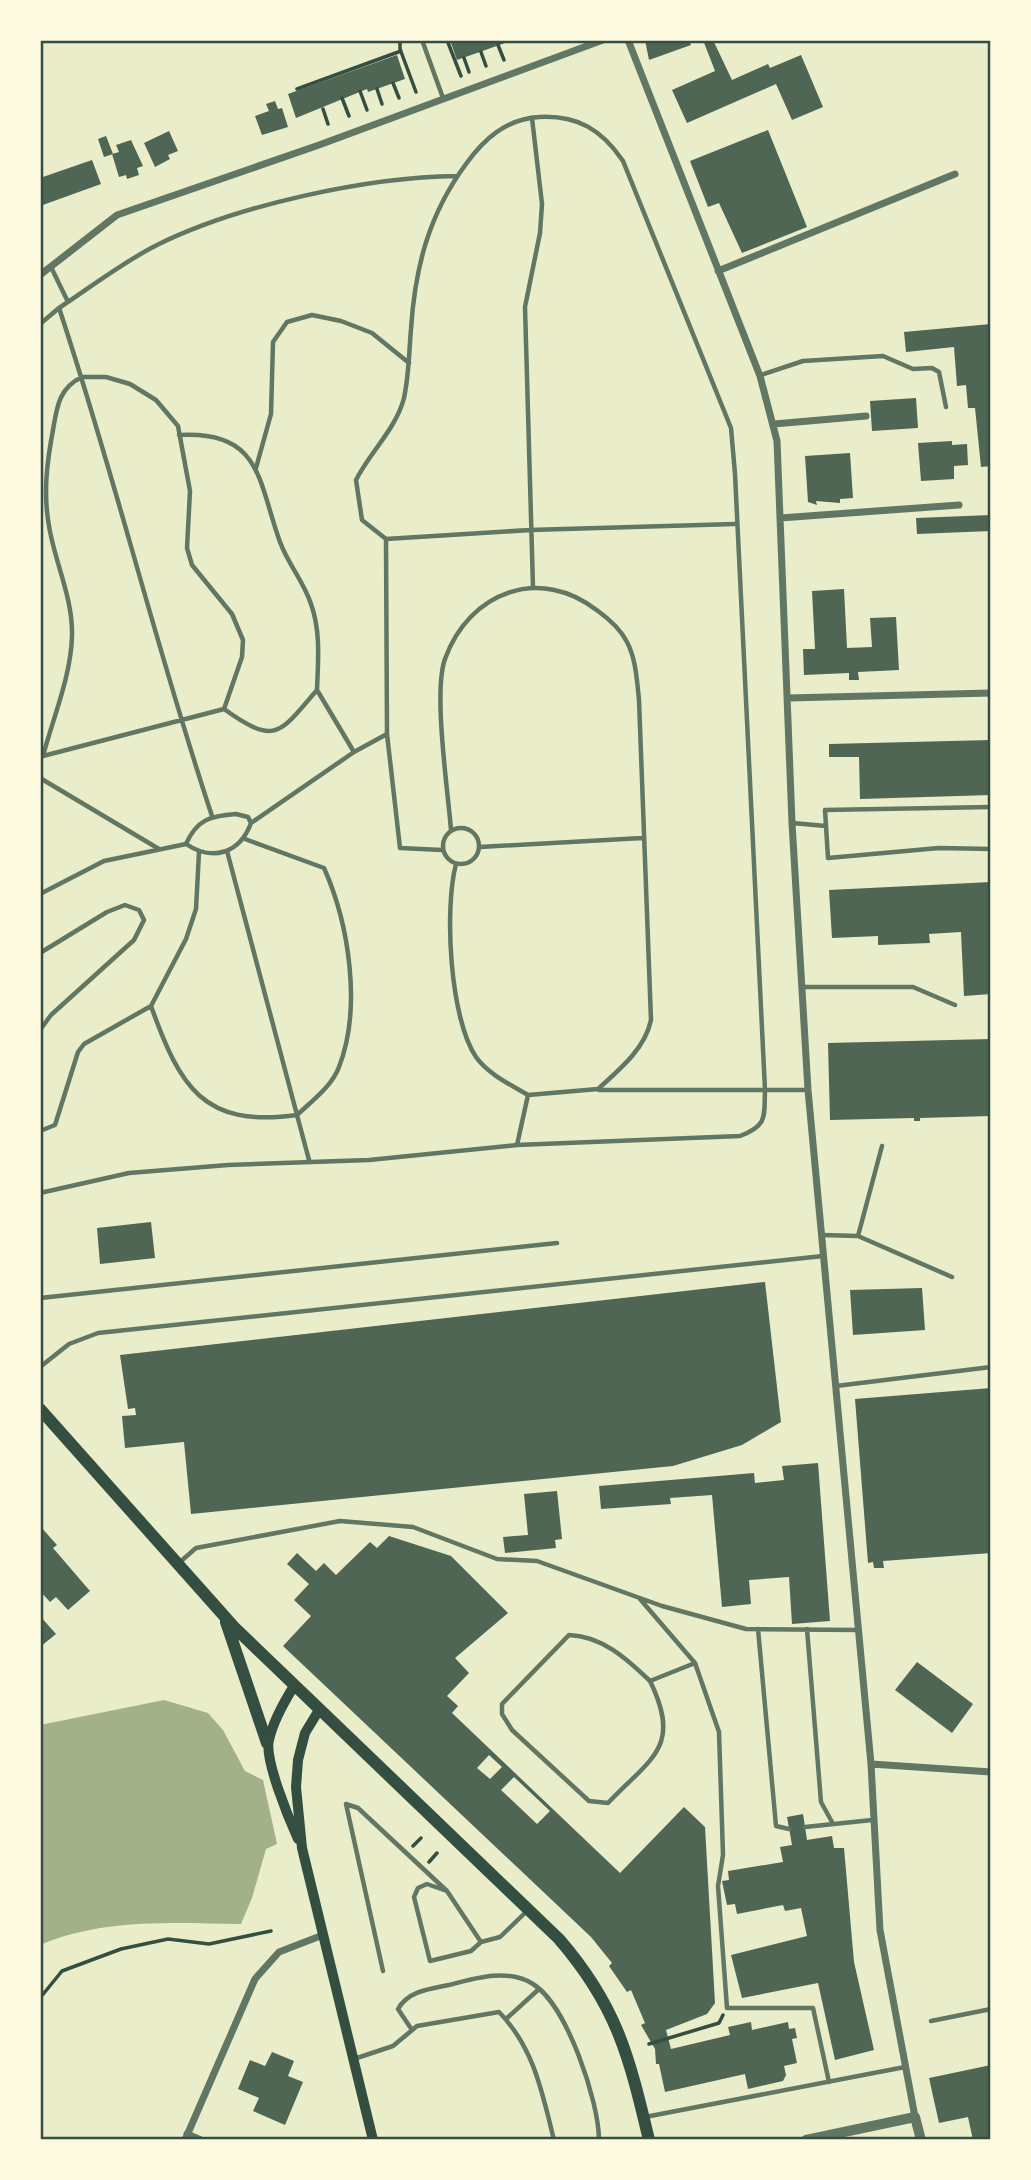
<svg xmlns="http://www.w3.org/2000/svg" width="1031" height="2180" font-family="Ubuntu,sans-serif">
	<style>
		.water { fill: #a3b18a }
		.building { fill: #4f6655; fill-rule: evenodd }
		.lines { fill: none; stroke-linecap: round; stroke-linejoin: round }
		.path { stroke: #344e41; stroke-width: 3.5 }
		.service { stroke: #617663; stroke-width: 4.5 }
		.minor { stroke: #617663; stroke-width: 7 }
		.tertiary { stroke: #617663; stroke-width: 10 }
		.secondary { stroke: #344e41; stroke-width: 10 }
		.primary { stroke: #344e41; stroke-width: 12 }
		.rail { stroke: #7c8e77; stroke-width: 5 }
		.neatline { fill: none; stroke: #344e41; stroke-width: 2.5 }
	</style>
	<rect width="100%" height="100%" fill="#e9edc9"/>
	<path class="water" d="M164,1700L208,1713L223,1730L245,1771L263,1780L277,1844L266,1849L252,1898L241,1924C174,1923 103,1918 40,1945V1725Z"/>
	<path class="building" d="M450,40H511V41L457,60Z
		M645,40H689L691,45L649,60Z
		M703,40H713L732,80L768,64L770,68L801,55L823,107L792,120L776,84L687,123L672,90L715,71Z
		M397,55L405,79L368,92L367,89L296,118L288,94Z
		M275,101L278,109L282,108L288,127L262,135L255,116L269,111L266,104Z
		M768,130L807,227L742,253L719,203L708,207L690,161Z
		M169,131L178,151L168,155L170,159L155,167L144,143Z
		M106,136L113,154L104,157L98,139Z
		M131,140L143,166L137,168L139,175L127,179L126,175L119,177L112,154L119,152L116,145Z
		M92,160L101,184L40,206V178Z
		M991,324V466L981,467L975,408H968L966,385L957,386L954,347L906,352L904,332Z
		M916,398L918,428L872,431L870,401Z
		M952,441V445L967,444L968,465L954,466V479L921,481L918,443Z
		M850,453L853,498L840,499V503L816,501L817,505L808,502L805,456Z
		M991,515V531L917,534L916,518Z
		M844,589L847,648L872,647L870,618L896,617L899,670L858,672L859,680H849V673L804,675L803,649H815L812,591Z
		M991,740V795L860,799L859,757H829V744Z
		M991,882V994L964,996L961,932L929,934L930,943L878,945V936L832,938L829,890Z
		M991,1039V1116L920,1118V1121H914V1118L830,1120L828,1043Z
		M151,1222L155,1258L100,1264L97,1228Z
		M765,1282L781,1422L742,1445L673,1466L191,1514L184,1442L125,1448L122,1416L136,1415L135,1408L128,1409L120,1355Z
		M922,1288L925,1330L853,1335L850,1290Z
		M991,1388V1553L883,1561L884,1568H874L873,1562L868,1563L855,1399Z
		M818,1463L830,1621L792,1624L789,1577L749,1580L751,1604L722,1607L712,1495L670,1498L671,1504L601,1509L599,1486L754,1473L755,1483L784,1480L782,1466Z
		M557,1491L562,1539L555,1540L556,1548L505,1553L503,1537L528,1535L524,1494Z
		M40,1526L57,1545L53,1548L90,1591L68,1610L56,1597L50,1602L40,1591Z
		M389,1536L451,1556L508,1613L455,1658L469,1673L447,1696L458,1706L452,1713L620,1873L684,1807L705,1827L715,2003L707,2014L666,2030L671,2049L730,2035L728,2027L751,2022L752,2030L788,2022L789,2029L795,2028L797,2038L792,2039L797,2063L784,2066L786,2075L783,2081L748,2089L745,2074L665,2092L659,2064H656L655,2049L641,2025L645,2023L631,1990L627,1992L609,1966L612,1963L591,1937L283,1646L311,1616L294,1600L309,1584L287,1564L297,1553L316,1571L324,1563L336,1575L370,1542L377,1548ZM489,1755L502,1767L490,1779L477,1768ZM514,1777L550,1811L537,1824L501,1790Z
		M40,1616L56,1634L40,1647Z
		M917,1662L973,1704L952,1733L895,1690Z
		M803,1814L807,1840L832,1836L834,1848H844L854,1962L874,2050L835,2060L818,1983L742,1998L731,1955L807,1936L801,1908L785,1911L783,1905L737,1914L735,1904L727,1905L722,1881L729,1880L728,1871L783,1862L780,1847L792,1845L787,1817Z
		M272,2052L294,2061L288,2076L303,2082L285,2125L253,2111L259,2098L238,2089L250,2060L265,2066Z
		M991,2065V2140H973L968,2117L939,2123L929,2078Z"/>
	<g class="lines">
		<path class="path" d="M400,40V49L416,92
			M447,40L461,76
			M498,45L504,60
			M481,52L486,66
			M464,58L469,72
			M393,83L399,98
			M297,89L401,51
			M377,89L382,104
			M360,91L367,110
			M342,98L349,116
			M323,109L328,124
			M413,1846L421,1838
			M429,1862L437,1853
			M40,1998L62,1971L121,1949L168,1939L209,1944L271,1931
			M649,2044L719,2023L723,2015
			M160,2140L163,2139"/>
		<path class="service" d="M422,40L443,98
			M532,118L542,204L540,233L525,307L533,587
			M51,267L68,302
			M59,308C91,287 123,262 157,245C238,205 367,177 457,176
			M40,324L59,308C115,476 156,648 212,816
			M761,375L803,361L883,356L913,369L932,368L939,372L946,407
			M82,377H106L130,384L156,400L178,426L190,491L187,548L192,565L232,614L243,640L242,657L224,709L43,756C53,718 71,676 72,636C73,598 55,563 49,526C43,493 47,462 53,430C57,406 59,388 82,377Z
			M179,435C262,430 258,482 280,542C288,564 304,582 311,604C321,632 318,661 317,690C279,734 276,746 224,709
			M256,468L271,414L273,342L287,322L312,315L341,321L372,333L409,363
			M386,539L387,734L400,848L442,850
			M317,690L354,752
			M40,778L159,849
			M991,807L825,810L828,858L939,848L991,849
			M236,814L248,817L251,823C240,853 213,862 186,844C197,819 211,816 236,814Z
			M251,823L354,752L387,734
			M792,823L826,826
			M443 846a18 18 0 1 1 36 0a18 18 0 1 1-36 0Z
			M451,830C448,791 433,692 445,659C469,592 540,565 598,611C609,619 621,630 627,642C636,659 637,681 639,700L651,1020C645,1049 619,1070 598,1089L528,1095
			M480,847L642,838
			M227,851L297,1115C312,1101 332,1086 339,1067C362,1008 349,924 324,868L245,839
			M456,864C444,909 450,1019 476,1057C488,1074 511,1085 528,1095
			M40,894L104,861L186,844
			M40,953L107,912L125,905L139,910L144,920L134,940L51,1015L40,1030
			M802,987H913L955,1005
			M151,1006C180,1087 203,1128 297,1115L309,1160
			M599,1090H807
			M40,1131L55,1125L78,1052L84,1044L151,1006L186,939L196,909L199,852
			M517,1145L528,1095
			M40,1193L129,1173L228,1165L369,1160L517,1145L740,1136C768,1125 764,1117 765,1090L735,474L731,428L623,161C602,130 578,115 539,117C506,119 484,139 466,164C429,214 415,267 411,329C409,352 409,375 404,398C396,429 370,452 356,480L362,520L386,539L530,530L735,524
			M822,1235L858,1236L952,1277
			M858,1236L882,1146
			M40,1298L557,1243
			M40,1367L69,1344L98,1333L823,1256
			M836,1386L991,1367
			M180,1562L196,1548L340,1521L413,1527L497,1559L537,1561L662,1606L746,1629L857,1630
			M640,1599L695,1663L719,1732L723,1855L718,1886L727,2008H813L829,2082
			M758,1629L776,1826L789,1829
			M807,1629L821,1802L832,1822
			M650,1681C627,1659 602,1636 569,1635L502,1704V1714L512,1730L589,1801L608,1803C652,1757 682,1747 650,1681L695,1663
			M805,1827L872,1820
			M481,1942L447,1891L427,1884L418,1888L414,1897L430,1961L471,1951L481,1942L500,1937L528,1910
			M383,1971L346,1804L358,1808L447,1891
			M506,2019L539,1989
			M931,2021L991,2009
			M412,2030L398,2009C408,1991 429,1989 449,1985C475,1978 508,1968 533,1984C567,2005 599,2102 599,2140
			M354,2059L393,2046L417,2026L499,2012C534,2048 542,2092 554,2140
			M645,2117L905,2067"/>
		<path class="minor" d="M628,40L760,376L777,441L792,823L808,1090L871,1764L880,1930L915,2117
			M718,271L955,174
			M40,275L117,215L319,145L603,40
			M774,424L866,416
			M780,518L959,505
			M788,698L991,693
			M871,1764L991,1772
			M187,2134L201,2140
			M185,2140L255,1979L279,1952L323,1935"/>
		<path class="tertiary" d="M806,2140L915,2117L921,2140"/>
		<path class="secondary" d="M294,1686C284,1702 273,1721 269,1740C264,1759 289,1819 298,1839
			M319,1710L305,1733L298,1760L296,1787L302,1848L373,2140"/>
		<path class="primary" d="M40,1409L234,1627L559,1939C617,2006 629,2056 649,2140
			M226,1622L267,1743"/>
		<path class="rail" d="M990,40L991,43"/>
	</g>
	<rect width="1031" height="2180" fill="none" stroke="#fefae0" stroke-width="84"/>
	<rect x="42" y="42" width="947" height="2096" class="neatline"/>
</svg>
